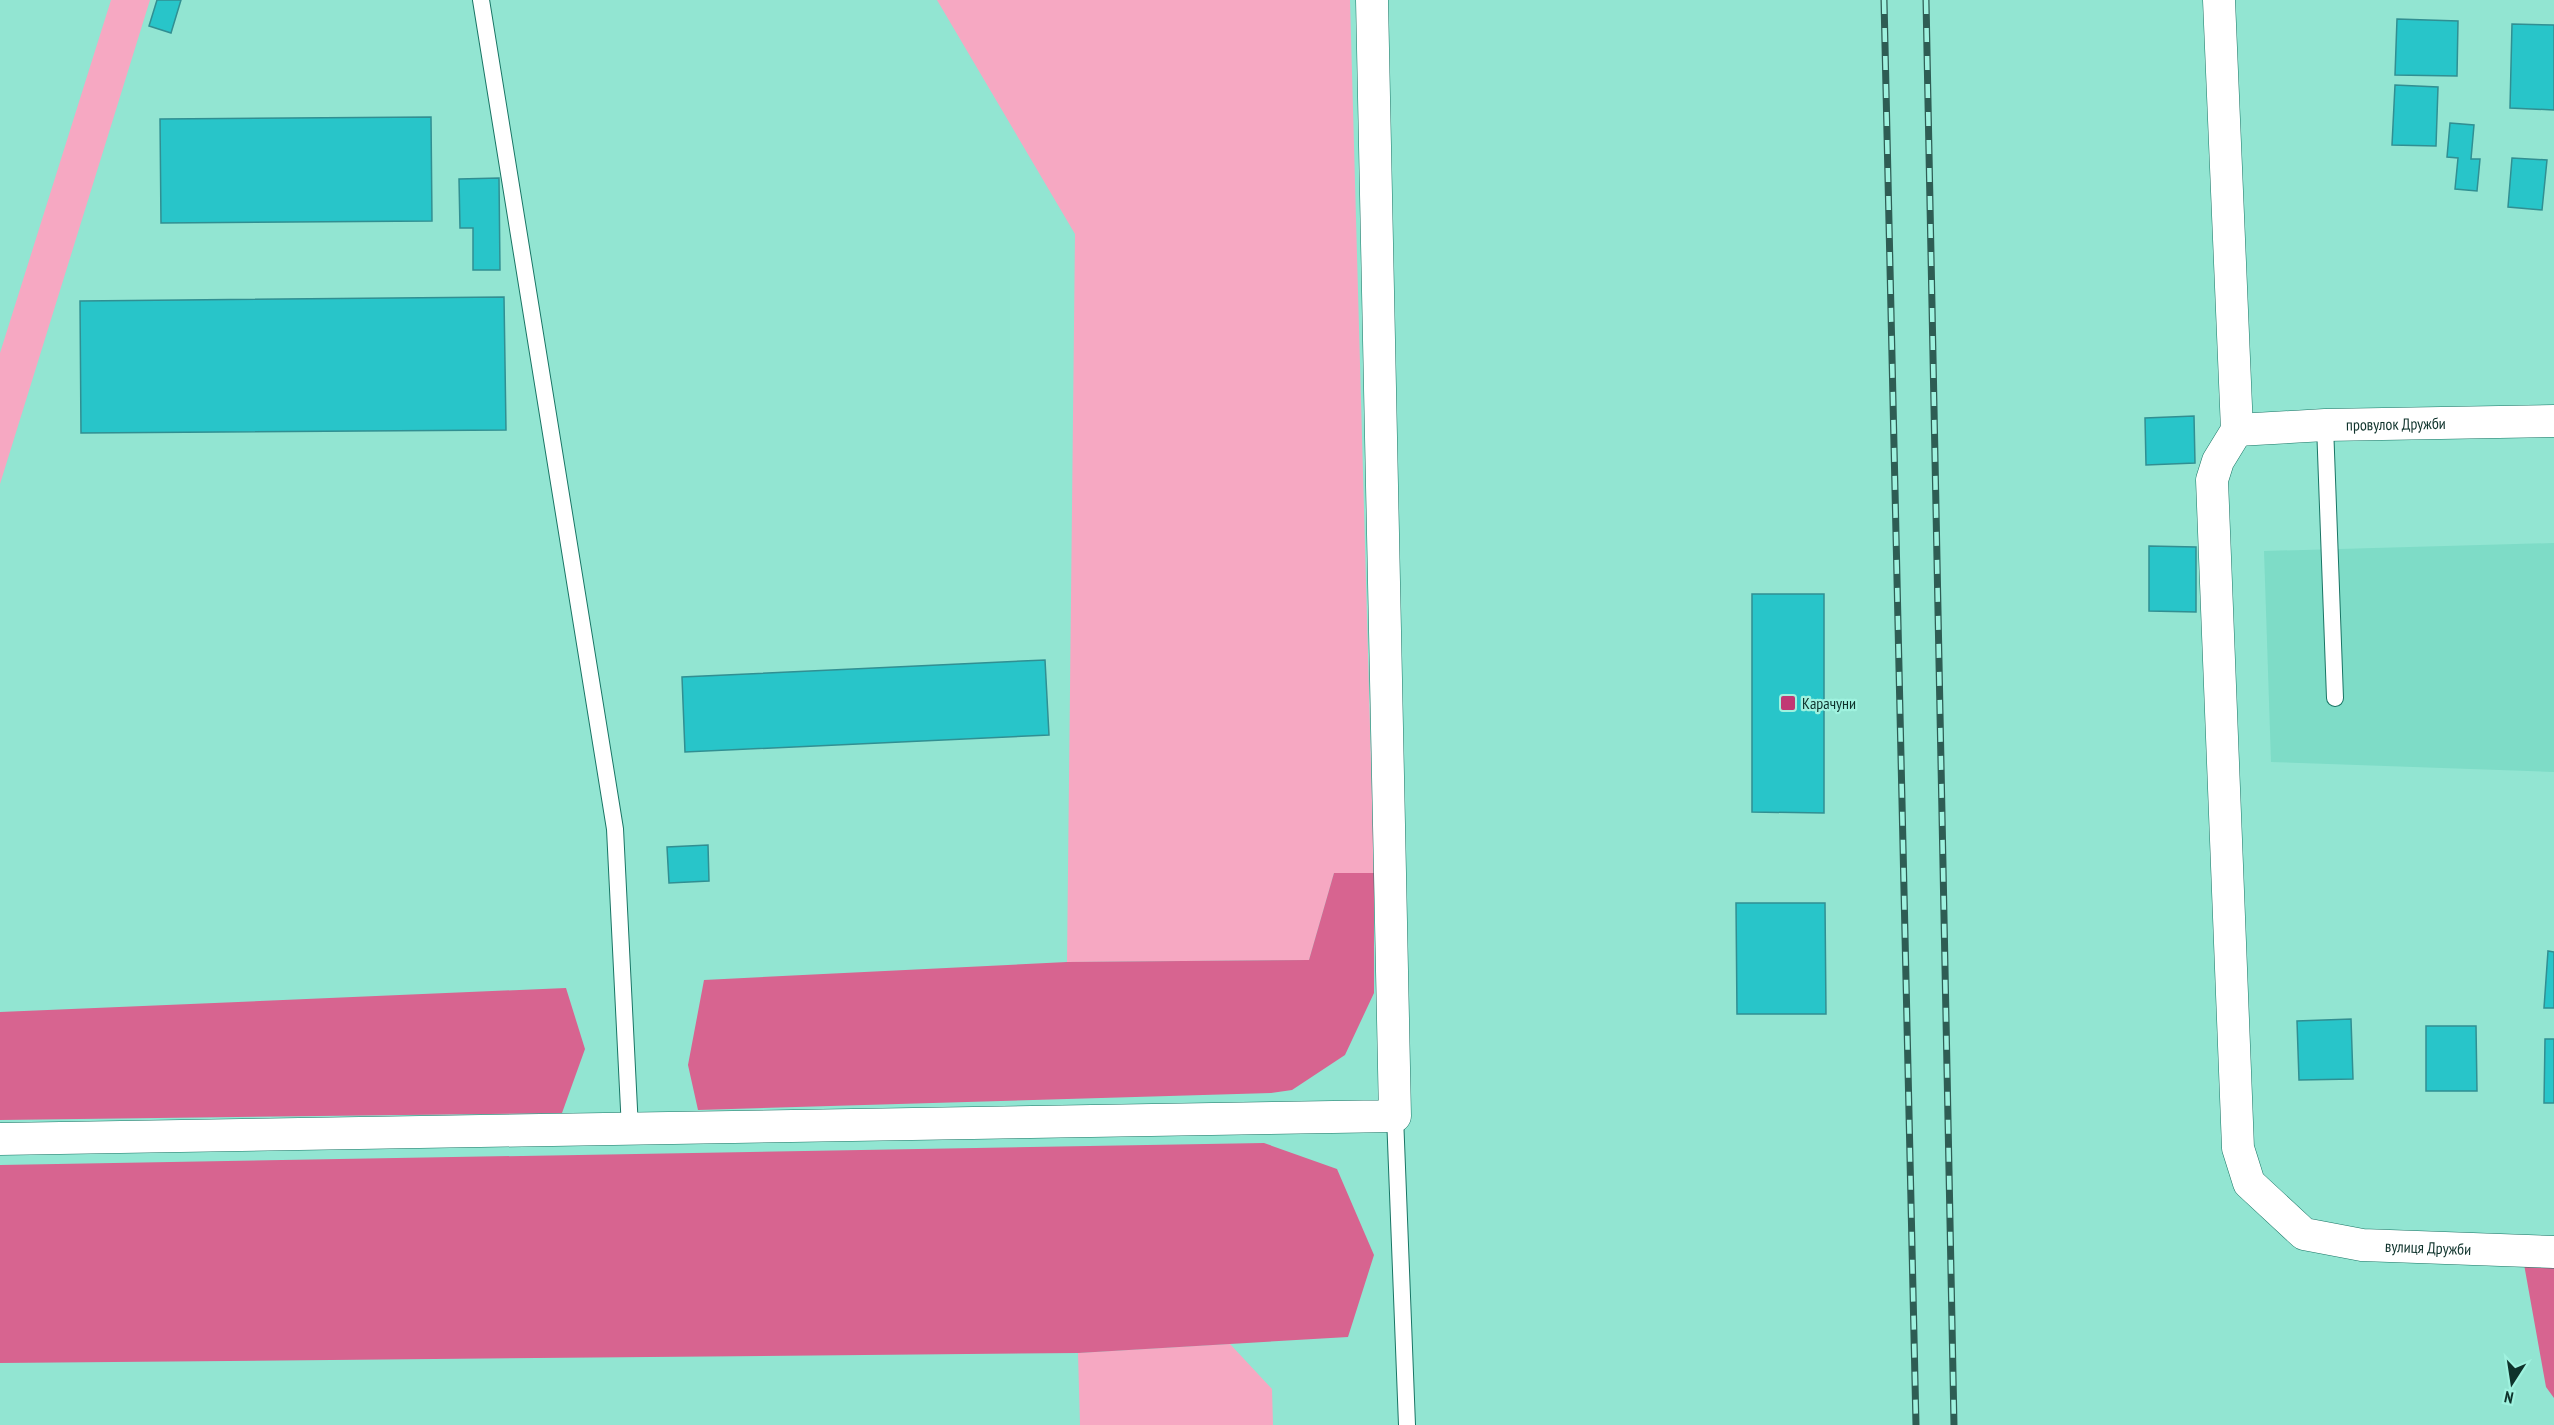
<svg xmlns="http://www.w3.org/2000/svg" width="2554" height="1425" font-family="'PT Sans Narrow',sans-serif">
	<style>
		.built { fill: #7edcc7 }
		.green { fill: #f6a8c2 }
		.forest { fill: #d76490 }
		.building { fill: #28c5c9; stroke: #318f92; stroke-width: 1.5 }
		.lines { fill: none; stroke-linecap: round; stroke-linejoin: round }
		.service-casing { stroke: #197565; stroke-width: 18 }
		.minor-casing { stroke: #197565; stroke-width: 33 }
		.service { stroke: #fff; stroke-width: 16 }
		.minor { stroke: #fff; stroke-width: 32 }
		.rail-casing { stroke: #2e5d54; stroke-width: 7 }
		.rail { stroke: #9ff2df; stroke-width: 4.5; stroke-dasharray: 14; stroke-linecap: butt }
		.poi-dot { fill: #c13874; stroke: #9ff2df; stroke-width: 2 }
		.labels { text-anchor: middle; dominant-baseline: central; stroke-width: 4.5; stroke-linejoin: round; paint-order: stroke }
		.street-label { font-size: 16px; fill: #0e322b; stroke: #9ff2df }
		.poi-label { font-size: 16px; fill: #0e322b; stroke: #9ff2df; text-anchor: start }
	</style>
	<rect width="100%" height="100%" fill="#92e5d2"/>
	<path class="built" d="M2554,543V772L2271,762L2264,551Z"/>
	<path class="green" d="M111,0H150L0,484V353Z
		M937,0H1350L1374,873H1334L1309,960L1067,962L1075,234Z
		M1230,1344L1272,1389L1273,1425H1080L1078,1353Z"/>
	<path class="forest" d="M1334,873H1374V993L1345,1055L1292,1090L1271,1093L698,1110L688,1065L704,980L1067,962L1309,960Z
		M566,988L585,1049L562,1113L0,1120V1012Z
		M1264,1143L1337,1169L1374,1255L1348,1337L1078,1353L0,1363V1165Z
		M2522,1253L2554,1255V1398L2546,1387Z"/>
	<path class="building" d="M157,0H181L171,33L149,26Z
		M2397,19L2458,21L2457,76L2395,75Z
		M2512,24L2554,25V110L2510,108Z
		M2395,85L2438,87L2436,146L2392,145Z
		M431,117L432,221L161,223L160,119Z
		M2450,123L2474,125L2471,159H2480L2477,191L2455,189L2458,158L2447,157Z
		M2512,158L2547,160L2542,210L2508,207Z
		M499,178L500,270H473V228H460L459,179Z
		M504,297L506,430L81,433L80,301Z
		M2194,416L2195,463L2146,465L2145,418Z
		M2149,546L2196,547V612L2149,611Z
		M1752,594H1824V813L1752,812Z
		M1045,660L1049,735L685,752L682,677Z
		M708,845L709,881L669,883L667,847Z
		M1736,903H1825L1826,1014H1737Z
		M2548,951L2554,952V1008H2544Z
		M2351,1019L2353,1079L2299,1080L2297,1021Z
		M2426,1026H2476L2477,1091H2426Z
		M2545,1039H2554V1103H2544Z"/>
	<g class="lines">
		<defs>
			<path id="service" d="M481,0L615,829L630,1129
				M2325,425L2335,698
				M1395,1116L1407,1425"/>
			<g id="minor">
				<path id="s1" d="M2219,0L2237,430L2218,461L2212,480L2238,1148L2249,1183L2304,1234L2362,1245L2554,1252"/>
				<path id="s2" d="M2237,430L2325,425L2554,421"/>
				<path d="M0,1139L1395,1116L1372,0"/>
			</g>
		</defs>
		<use href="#service" class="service-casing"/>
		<use href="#minor" class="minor-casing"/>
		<use href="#service" class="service"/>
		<use href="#minor" class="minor"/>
		<defs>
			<path id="rail" d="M1884,0L1916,1425
				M1926,0L1954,1425"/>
		</defs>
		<use href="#rail" class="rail-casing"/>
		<use href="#rail" class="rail"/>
	</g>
	<rect class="poi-dot" x="1780" y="695" width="16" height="16" rx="3"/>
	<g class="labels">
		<g class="street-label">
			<text stroke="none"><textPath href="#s2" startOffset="159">провулок Дружби</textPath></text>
			<text stroke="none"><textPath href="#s1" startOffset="1392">вулиця Дружби</textPath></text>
		</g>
		<g class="poi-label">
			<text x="1802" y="703">Карачуни</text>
		</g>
	</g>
	<g transform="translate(2512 1383) rotate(192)" stroke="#9ff2df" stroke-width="4.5" paint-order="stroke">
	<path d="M0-4.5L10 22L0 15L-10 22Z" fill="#0e322b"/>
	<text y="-9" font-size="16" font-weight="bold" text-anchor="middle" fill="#0e322b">N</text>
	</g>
</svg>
